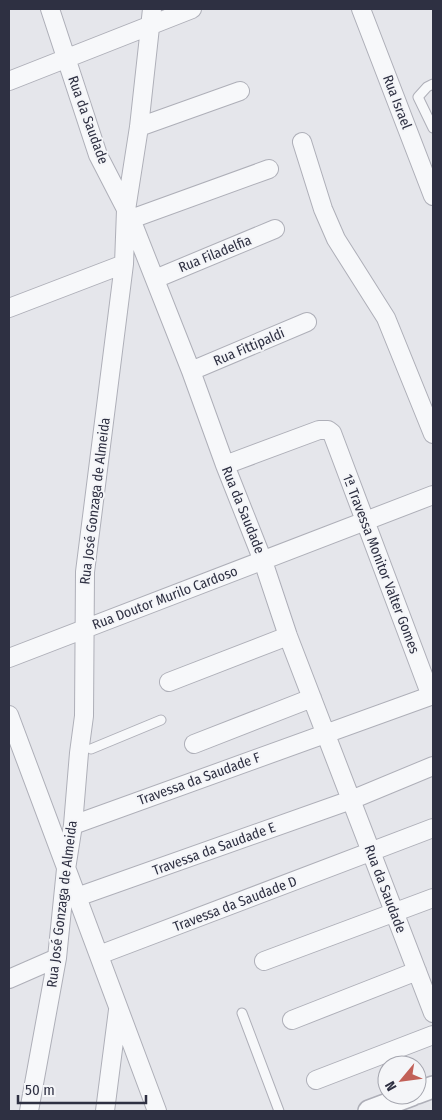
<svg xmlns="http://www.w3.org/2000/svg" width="442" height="1120" font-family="'Fira Sans Condensed',sans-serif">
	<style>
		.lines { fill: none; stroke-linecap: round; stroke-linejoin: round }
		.service-casing { stroke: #aeafb8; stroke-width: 11 }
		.minor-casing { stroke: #aeafb8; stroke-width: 20 }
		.tertiary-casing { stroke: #aeafb8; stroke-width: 24 }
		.service { stroke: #f7f8fa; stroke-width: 9 }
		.minor { stroke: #f7f8fa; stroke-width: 18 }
		.tertiary { stroke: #f7f8fa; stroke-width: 21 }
		.labels { text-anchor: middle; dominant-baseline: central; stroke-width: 4; stroke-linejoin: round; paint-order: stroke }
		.street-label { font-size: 14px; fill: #2e3042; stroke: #f4f5f8 }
	</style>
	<rect width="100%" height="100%" fill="#e5e6eb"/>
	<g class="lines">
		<defs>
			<path id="service" d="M433,84L427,87L418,97L433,128
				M91,749L161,720
				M242,1013L279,1111"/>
			<path id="minor" d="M50,9L98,155L131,219L191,371L225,465L263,561L288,636L433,1013
				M361,9L433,196
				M9,81L192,9
				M139,127L240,91
				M302,142L323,209L336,239L386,318L433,434
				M131,219L269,169
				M155,279L275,229
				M9,308L124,264
				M191,371L307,322
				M225,465L319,430H328L332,433L431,696
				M9,658L433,495
				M169,682L288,636
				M9,715L157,1111
				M194,744L312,698
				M73,825L433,695
				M77,897L351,800L433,766
				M99,955L433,828
				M264,961L433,898
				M9,979L57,958
				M292,1020L417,971
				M316,1080L433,1035
				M29,1111L57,958L66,869L73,825L79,753L84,716L85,572L124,264L126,210L139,127L152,9
				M105,1111L118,1010"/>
			<path id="tertiary" d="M417,1093L433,1087
				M369,1111L412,1095"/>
		</defs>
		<use href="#service" class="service-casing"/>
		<use href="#minor" class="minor-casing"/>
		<use href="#tertiary" class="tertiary-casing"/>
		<use href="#service" class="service"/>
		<use href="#minor" class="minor"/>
		<use href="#tertiary" class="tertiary"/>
	</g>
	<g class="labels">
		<g class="street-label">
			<text transform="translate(397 102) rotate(69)">Rua Israel</text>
			<text transform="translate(88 120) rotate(70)">Rua da Saudade</text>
			<text transform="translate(215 254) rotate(-22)">Rua Filadelfia</text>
			<text transform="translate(249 347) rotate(-23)">Rua Fittipaldi</text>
			<text transform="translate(95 501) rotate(-83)">Rua José Gonzaga de Almeida</text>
			<text transform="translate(243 510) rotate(68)">Rua da Saudade</text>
			<text transform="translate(381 564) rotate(69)">1ª Travessa Monitor Valter Gomes</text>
			<text transform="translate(165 598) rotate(-21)">Rua Doutor Murilo Cardoso</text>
			<text transform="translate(199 779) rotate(-20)">Travessa da Saudade F</text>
			<text transform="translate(214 849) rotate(-20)">Travessa da Saudade E</text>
			<text transform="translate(385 889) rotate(69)">Rua da Saudade</text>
			<text transform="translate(62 904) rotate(-83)">Rua José Gonzaga de Almeida</text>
			<text transform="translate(235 904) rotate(-21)">Travessa da Saudade D</text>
		</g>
	</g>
	<rect width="442" height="1120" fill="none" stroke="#2e3042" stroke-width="20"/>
	<g transform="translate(402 1080) rotate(241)"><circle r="24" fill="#f4f5f8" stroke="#a5a6af"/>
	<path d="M0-4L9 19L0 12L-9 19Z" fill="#c26058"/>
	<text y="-8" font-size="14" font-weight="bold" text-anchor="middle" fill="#2e3042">N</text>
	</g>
	<path d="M18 1095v8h128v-8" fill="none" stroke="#2e3042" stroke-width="2.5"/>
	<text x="25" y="1095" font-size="15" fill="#2e3042" stroke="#f4f5f8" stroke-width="4" paint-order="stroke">50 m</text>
</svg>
